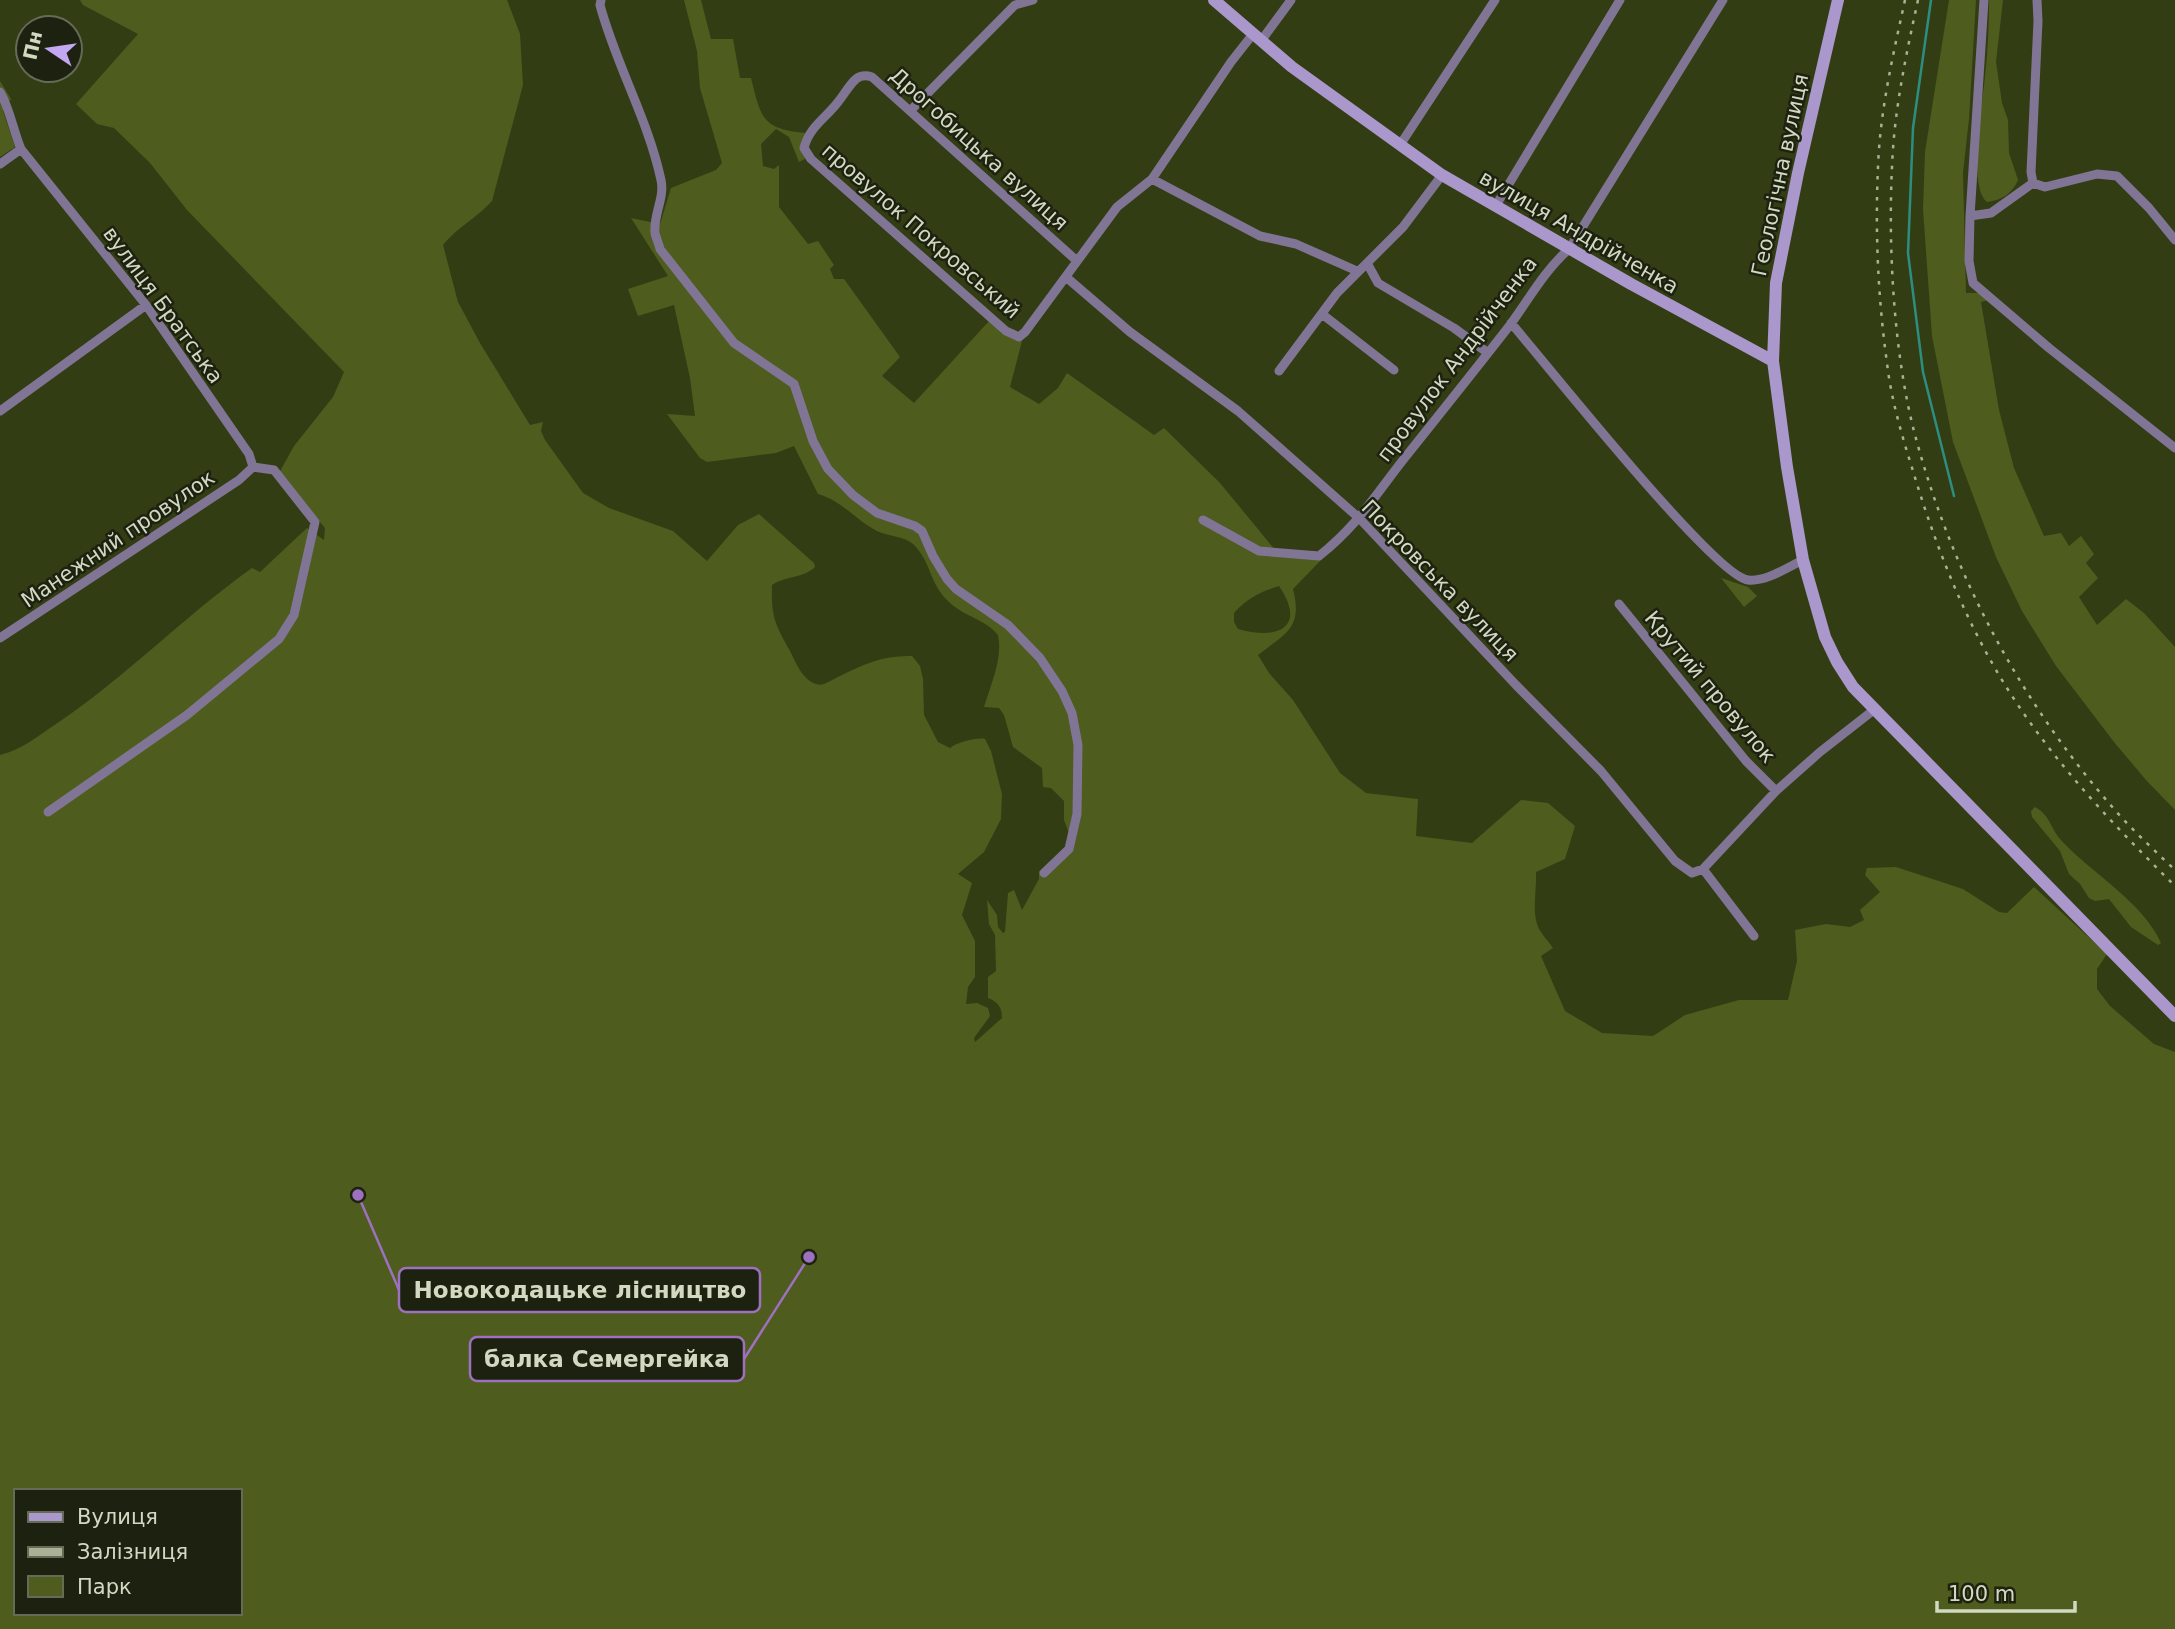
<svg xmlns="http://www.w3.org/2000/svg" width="2175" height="1629" font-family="'DejaVu Sans',sans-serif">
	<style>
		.green { fill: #4e5c1e; fill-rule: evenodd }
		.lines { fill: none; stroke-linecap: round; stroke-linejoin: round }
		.stream { stroke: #2d8e7f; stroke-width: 2.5 }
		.street { stroke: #817596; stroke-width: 9 }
		.secondary { stroke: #aa97cb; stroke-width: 12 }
		.rail { stroke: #aab296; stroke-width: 2.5; stroke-dasharray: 3.5 7; stroke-linecap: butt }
		.labels { text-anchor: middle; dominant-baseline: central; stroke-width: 5; stroke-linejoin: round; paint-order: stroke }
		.street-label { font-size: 21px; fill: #d2d9c2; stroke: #1d2210 }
		.leader { fill: none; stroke: #9e71c0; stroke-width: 2.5 }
		.callout-dot { fill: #9e71c0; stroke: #1d2210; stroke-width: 2.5 }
		.callout { fill: #1d2210; stroke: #9e71c0; stroke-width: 2.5 }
		.callout-label { font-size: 23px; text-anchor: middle; font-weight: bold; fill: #d2d9c2 }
	</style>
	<rect width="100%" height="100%" fill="#333d14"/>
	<path class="green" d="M80,0H507L520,34L523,85L492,201C477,218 457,227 443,245L458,302L480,343L530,425L543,422L541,431L545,440L583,493L609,508L673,531L707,561L738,525L759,514L814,563L815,567C804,578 785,576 772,585C771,617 775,624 790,651C796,663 802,679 816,684C823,687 833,679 840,676C863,664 885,655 912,656L920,666L923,679L924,715L938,742L950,748C956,743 977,737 985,739L991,751L1002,794L1001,819L984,852L958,874L972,883L962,915L975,941V977L968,987L966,1004L977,1003L988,1008L990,1016L974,1038L975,1042L1002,1018C1002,1007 998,1002 988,998V977L996,971L995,935L989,924L987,900L997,915L998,927L1003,933L1005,932L1008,893L1014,890L1022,910L1039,879V871L1047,868L1067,848L1070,836L1064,820V801L1051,788L1043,787L1042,768L1013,747L1004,715L999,708L984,707C991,684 1003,658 998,635C985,619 963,616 949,602C929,583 932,565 916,547C907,536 890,537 877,531C854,519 844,502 818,494L794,446L776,453L707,462L700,458L667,414L695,416L690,378L674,305L638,316L628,289L668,276L631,218L660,224L671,188L716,170L722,163L700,88L697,51L684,0H701L711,39H733L740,78H751C761,118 762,129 806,133L801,142L805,159L799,162L789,137L776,129L761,144L763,166L774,169L779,165V207L808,244L818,241L834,265L830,269L834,279H844L900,357L882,376L914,403L990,320L1006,335L1022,341L1010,387L1039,404L1058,388L1067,373L1154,435L1164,428L1220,483L1276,551L1322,559L1293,589C1303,628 1286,633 1258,655L1269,673L1293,700L1340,773L1366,793L1418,799L1416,836L1472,843L1521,800L1548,803L1575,826L1565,859L1536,872C1537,890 1531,913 1539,929C1543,936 1549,942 1553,948L1541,956L1565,1011L1602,1033L1653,1036L1685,1015L1739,1000H1788L1797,961L1795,930L1826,924L1850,927L1864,920L1860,910L1880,892L1865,875L1867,868L1896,867L1963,889L1999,912L2007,913L2034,887L2107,954L2097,969V989L2110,1006L2154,1044L2175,1052V1629H0V755C21,750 38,736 56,724C125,678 183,617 252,568L260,572L307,528L324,540L325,528L279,473L294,446L333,397L344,372L187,210L150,163L114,128L97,124L76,104L138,34L83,5ZM1279,586C1308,629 1276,640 1238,629L1234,622V613C1248,598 1260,592 1279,586ZM16,1491H240V1613H16Z
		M1949,0H1976L1969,119L1963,173L1966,293H1981L1989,300L1981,302L1999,410L2014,468L2044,536L2061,533L2069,546L2081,536L2094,554L2086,563L2098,578L2079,597L2097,625L2126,599L2144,613L2175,647V810L2146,780L2114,742L2056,666L2022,611L1996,557L1953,442L1932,336L1923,209L1925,152Z
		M1989,0H2003L1996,62L2002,103L2008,120L2009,153L2018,180C2012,194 2002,200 1987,202C1967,187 1983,100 1985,76C1988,51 1989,25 1989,0Z
		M0,81L11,99L3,111L15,147L0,157Z
		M1721,578L1748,587L1757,596L1744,607Z
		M2035,807C2051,816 2050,828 2061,840C2090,872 2144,903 2161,943L2158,945L2131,927L2109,899L2095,901L2089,898L2080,884L2069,874L2060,851L2032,817L2031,811Z"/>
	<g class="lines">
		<path class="stream" d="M1931,0L1913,128L1908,253L1923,372L1954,496"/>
		<path class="street" d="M601,0L600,5C616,65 648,119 661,180C665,198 653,215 655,233C656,238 659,244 660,249L734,343L794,384L813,441L828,469L853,495L877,513L915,526L922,531L933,556L947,579L956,589L1008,625L1040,658L1062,691L1072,713L1078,745L1077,814L1069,849L1044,873
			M1984,0L1970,216L1969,261L1973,283L2049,348L2175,448
			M1261,41L1291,0
			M0,92C10,109 13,130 21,149L146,305L249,454L253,467L274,470L315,522L294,615L279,639L187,715L48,812
			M911,110L1015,5L1033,0
			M1400,145L1495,0
			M0,164L21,149
			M1152,179L1260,236L1296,244L1357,271
			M2033,183L2031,172L2038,21L2037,0
			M1495,207L1620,0
			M1970,216L1991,213L2033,183L2045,187L2097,174L2117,176L2149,208L2175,240
			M1077,261L872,77C866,75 861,75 856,79C849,85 844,95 838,102C826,118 809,127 804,148L811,159L1006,331L1019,337L1025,332L1117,207L1152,179L1231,62L1253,34
			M1367,263L1378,283L1454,328L1488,353
			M1066,277L1130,332L1238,411L1360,519L1516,685L1601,771L1675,861L1692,873L1703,869L1754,936
			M1322,314L1394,370
			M1511,323C1544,361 1714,576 1748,580C1766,582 1788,567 1803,560
			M1279,371L1337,293L1403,227L1442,175
			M0,411L146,305
			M1203,520L1259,551L1319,556C1357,526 1374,497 1403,460C1439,415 1475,370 1510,325C1529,299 1545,270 1569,249L1723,0
			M1619,604L1746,761L1776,791
			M0,638L239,480L253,467
			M1703,869L1776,791L1820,752L1875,709"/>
		<path class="secondary" d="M1214,0L1292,67L1442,175L1631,284L1773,361
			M1838,0L1798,173L1776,283L1773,361L1787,467L1803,560L1825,637L1837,662L1853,687L2175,1016"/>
		<path class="rail" d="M1905,0C1893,55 1880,111 1878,167C1875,232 1878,298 1887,363C1891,399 1902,436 1913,471C1934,541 1961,611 1999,675C2046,754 2110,822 2175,886
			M1918,0C1906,55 1894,111 1892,167C1888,249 1894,356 1915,435C1953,577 2024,709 2122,818C2139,836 2157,853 2175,870"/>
	</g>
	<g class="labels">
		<g class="street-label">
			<text transform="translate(979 149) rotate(42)">Дрогобицька вулиця</text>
			<text transform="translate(1780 175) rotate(-78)">Геологічна вулиця</text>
			<text transform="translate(921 231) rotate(41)">провулок Покровський</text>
			<text transform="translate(1579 232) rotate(30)">вулиця Андрійченка</text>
			<text transform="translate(163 305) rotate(54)">вулиця Братська</text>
			<text transform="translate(1457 359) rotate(-53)">провулок Андрійченка</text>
			<text transform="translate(118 539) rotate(-34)">Манежний провулок</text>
			<text transform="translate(1440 581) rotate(46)">Покровська вулиця</text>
			<text transform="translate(1710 687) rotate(50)">Крутий провулок</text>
		</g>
	</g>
	<path class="leader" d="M358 1195L399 1290M809 1257L744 1359"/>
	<g class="callout-dot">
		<circle cx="358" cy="1195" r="7"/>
		<circle cx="809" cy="1257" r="7"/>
	</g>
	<g class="callout">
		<rect x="399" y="1268" width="361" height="44" rx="7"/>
		<rect x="470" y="1337" width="274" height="44" rx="7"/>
	</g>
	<g class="callout-label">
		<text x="580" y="1298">Новокодацьке лісництво</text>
		<text x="607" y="1367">балка Семергейка</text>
	</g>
	<rect x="14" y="1489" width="228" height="126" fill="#1d2210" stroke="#656b57" stroke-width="2"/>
	<rect x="28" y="1512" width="35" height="10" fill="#aa97cb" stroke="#656b57" stroke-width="2"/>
	<text x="77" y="1524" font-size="21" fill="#d2d9c2">Вулиця</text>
	<rect x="28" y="1547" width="35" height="10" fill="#aab296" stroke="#656b57" stroke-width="2"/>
	<text x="77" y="1559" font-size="21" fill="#d2d9c2">Залізниця</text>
	<rect x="28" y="1576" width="35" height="21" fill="#4e5c1e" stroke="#656b57" stroke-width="2"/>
	<text x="77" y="1594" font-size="21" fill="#d2d9c2">Парк</text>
	<g transform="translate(49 49) rotate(283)"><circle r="33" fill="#1d2210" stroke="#656b57" stroke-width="2"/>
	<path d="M0-5L12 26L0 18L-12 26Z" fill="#c3a7f2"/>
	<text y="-10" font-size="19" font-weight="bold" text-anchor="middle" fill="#d2d9c2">Пн</text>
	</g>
	<path d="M1937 1601v10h138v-10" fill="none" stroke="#d2d9c2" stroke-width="3.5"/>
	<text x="1948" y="1601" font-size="21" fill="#d2d9c2" stroke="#1d2210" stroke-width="5" paint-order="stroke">100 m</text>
</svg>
